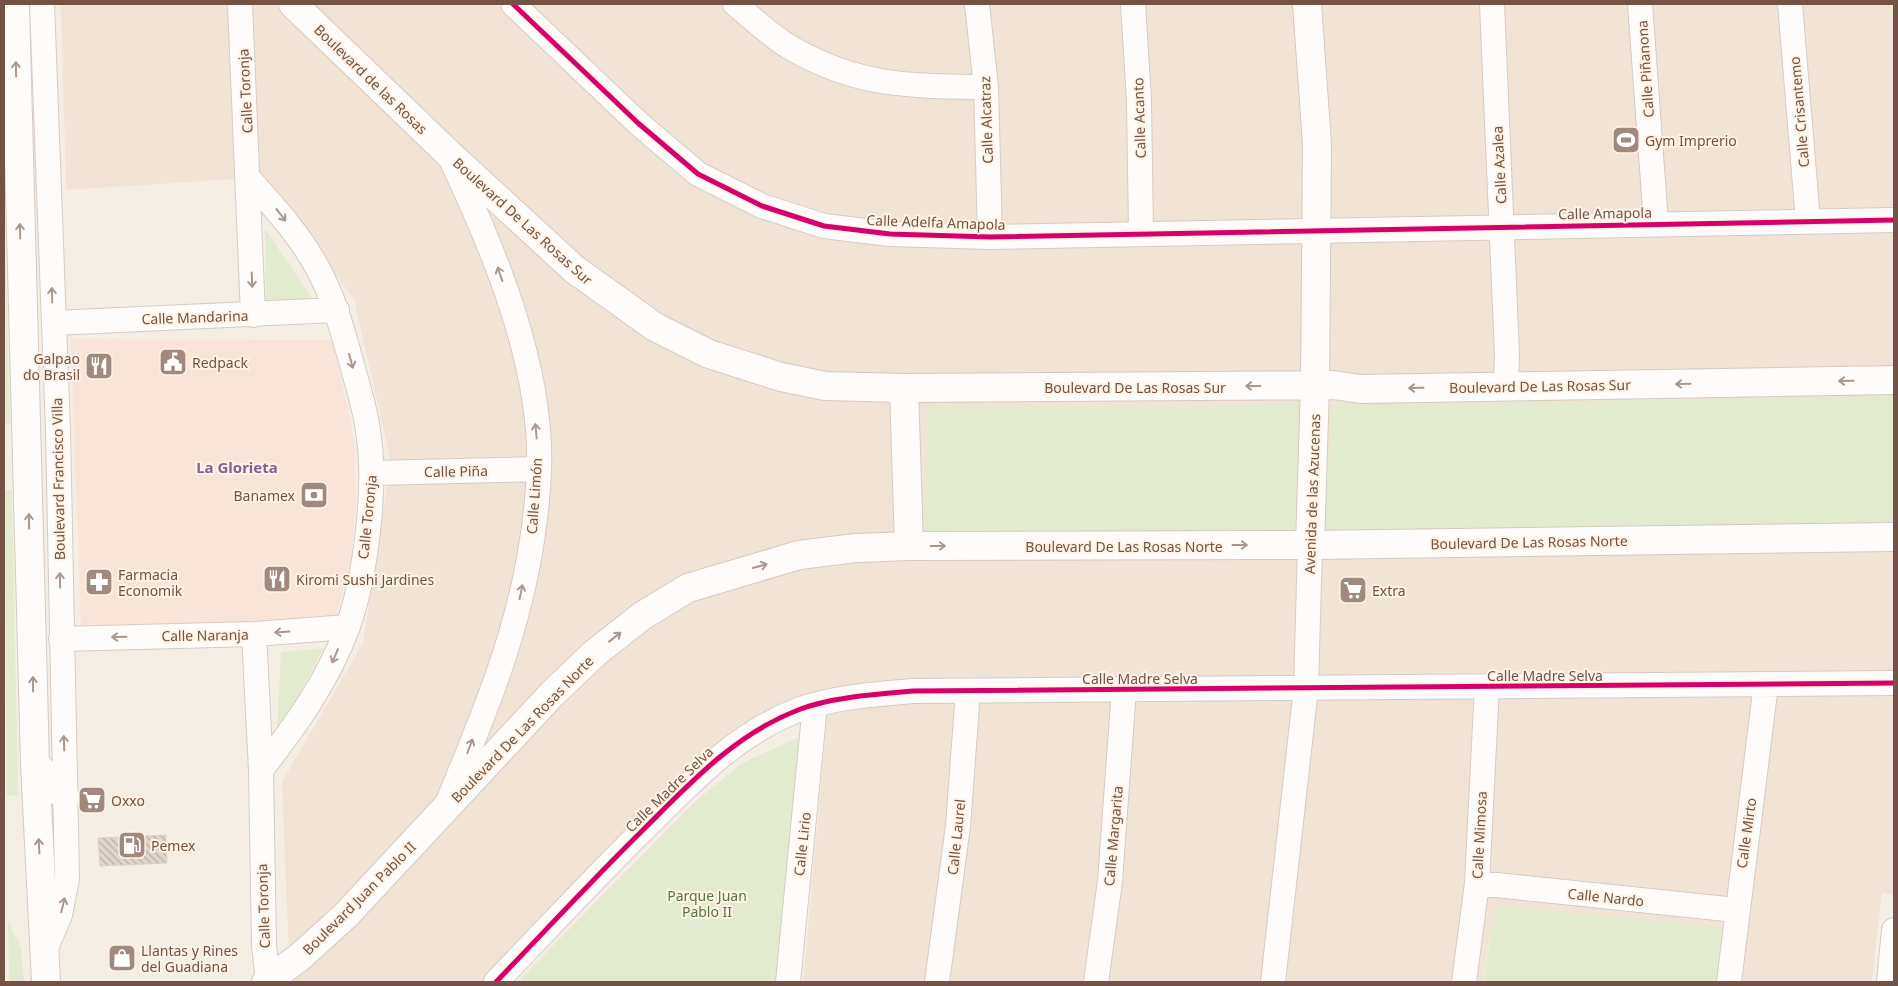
<svg xmlns="http://www.w3.org/2000/svg" width="1898" height="986" font-family="'Noto Sans',sans-serif">
	<style>
		.residential { fill: #f1e3d5 }
		.commercial { fill: #f9e4da }
		.green { fill: #e2ebcf }
		.building { fill: url(#building-back-hatch); stroke: #ded0c8 }
		.lines { fill: none; stroke-linecap: round; stroke-linejoin: round }
		.street-casing { stroke: #d6cbc4; stroke-width: 26 }
		.secondary-casing { stroke: #d5cac2; stroke-width: 30 }
		.street { stroke: #fefcfb; stroke-width: 24 }
		.secondary { stroke: #fefcfb; stroke-width: 28 }
		.cycleway-casing { stroke: #fff3e5; stroke-width: 8 }
		.cycleway { stroke: #d6006c; stroke-width: 5 }
		.oneway { stroke: #aa978e }
		.labels { text-anchor: middle; dominant-baseline: central; stroke-width: 4; stroke-linejoin: round; paint-order: stroke }
		.street-label { font-size: 14px; fill: #725346; stroke: #fff3e5 }
		.poi-label { font-size: 14px; fill: #725346; stroke: #fff3e5; text-anchor: start }
		.park-label { font-size: 14px; fill: #54783e; stroke: #fff3e5 }
		.neighbourhood-label { font-size: 15px; font-weight: bold; fill: #816196; stroke: #fff3e5 }
	</style>
	<defs>
		<pattern id="building-back-hatch" width="6" height="6" patternUnits="userSpaceOnUse" patternTransform="scale(1.25)"><rect width="6" height="6" fill="#e1d6cd"/><path d="M-1 5l2 2M0 0l6 6M5-1l2 2" fill="none" stroke="#bbb0a8"/></pattern>
	</defs>
	<rect width="100%" height="100%" fill="#f5eee5"/>
	<path class="residential" d="M61,4H1894V896L1882,892L1872,982H1725L1496,907L1482,982H803L829,696L741,728L488,982H290L282,782L363,643L391,462L354,299L264,177L66,190Z"/>
	<path class="commercial" d="M71,339L332,340L351,423L355,455L356,506L351,558L336,617L81,630Z"/>
	<path class="green" d="M4,182L10,424H4Z
		M265,229L316,304L266,305Z
		M1894,396V526L1325,534L1331,405Z
		M1299,404L1295,533L924,539L928,408Z
		M4,489L12,490L18,796L7,795Z
		M324,648L277,735L281,652Z
		M805,735L779,982H517L696,801L744,762Z
		M1496,906L1732,928L1725,982H1483Z
		M8,921L21,948L24,982H9Z"/>
	<path class="building" d="M166,835L167,863L100,866L98,838Z"/>
	<g class="lines">
		<defs>
			<path id="street" d="M42,4L58,430L67,879L60,915L45,950
				M240,4L253,315
				M513,4L638,123L698,174L762,206L824,226L890,234L990,237L1894,220
				M735,4C754,19 772,38 793,49C859,87 913,86 986,87
				M977,4L986,87L990,237
				M1133,4L1139,100L1141,232
				M1492,4L1507,354L1506,387
				M1640,4L1656,223
				M1790,4L1808,221
				M249,179C274,207 300,235 318,269C334,298 342,329 351,361C357,384 365,407 368,431C377,485 366,577 347,629C327,682 296,725 261,770
				M54,323L337,310
				M373,473L539,469
				M254,634L261,770L264,945L268,982
				M61,639L254,634L348,627
				M447,804C464,762 482,720 497,677C520,612 536,540 539,471C543,366 494,250 450,157
				M1477,883L1736,910
				M496,982C546,930 595,877 646,827C693,780 736,734 798,710C831,697 879,694 914,691L1894,683
				M788,982L815,705
				M937,982L958,826L968,691
				M1096,982L1110,881L1124,689
				M1273,982L1306,688L1310,545
				M1464,982L1477,883L1487,686
				M1729,982L1766,684
				M1889,982L1894,930"/>
			<path id="secondary" d="M15,4L35,763L46,982
				M293,4L449,154L574,269L655,327L709,354L781,377L825,386L904,388L1333,385L1361,389L1894,380
				M1307,4L1317,144L1315,386L1310,545
				M904,388L909,546
				M35,763L65,797
				M266,982L301,956L346,915L552,694L595,653L642,616L688,588L799,555L856,548L909,546L1310,545L1894,537"/>
		</defs>
		<use href="#street" class="street-casing"/>
		<use href="#secondary" class="secondary-casing"/>
		<use href="#street" class="street"/>
		<use href="#secondary" class="secondary"/>
		<defs>
			<path id="cycleway" d="M513,4L638,123L698,174L762,206L824,226L890,234L990,237L1894,220
				M496,982C546,930 595,877 646,827C693,780 736,734 798,710C831,697 879,694 914,691L1894,683"/>
		</defs>
		<use href="#cycleway" class="cycleway-casing"/>
		<use href="#cycleway" class="cycleway"/>
	</g>
	<defs><path id="oneway-shaft" d="M-6 0H5M1.5-3L5.5 0L1.5 3" fill="none" stroke-width="1.6" stroke-linecap="round" stroke-linejoin="round" transform="scale(1.25)"/></defs>
	<g class="oneway">
		<use href="#oneway-shaft" transform="translate(16 69) rotate(-91)"/>
		<use href="#oneway-shaft" transform="translate(281 215) rotate(52)"/>
		<use href="#oneway-shaft" transform="translate(20 231) rotate(-92)"/>
		<use href="#oneway-shaft" transform="translate(500 274) rotate(-109)"/>
		<use href="#oneway-shaft" transform="translate(252 280) rotate(88)"/>
		<use href="#oneway-shaft" transform="translate(52 295) rotate(-92)"/>
		<use href="#oneway-shaft" transform="translate(351 361) rotate(75)"/>
		<use href="#oneway-shaft" transform="translate(1846 381) rotate(179)"/>
		<use href="#oneway-shaft" transform="translate(1683 384) rotate(179)"/>
		<use href="#oneway-shaft" transform="translate(1253 386) rotate(180)"/>
		<use href="#oneway-shaft" transform="translate(1416 388) rotate(179)"/>
		<use href="#oneway-shaft" transform="translate(536 431) rotate(-95)"/>
		<use href="#oneway-shaft" transform="translate(29 521) rotate(-91)"/>
		<use href="#oneway-shaft" transform="translate(1240 545)"/>
		<use href="#oneway-shaft" transform="translate(938 546)"/>
		<use href="#oneway-shaft" transform="translate(760 566) rotate(-16)"/>
		<use href="#oneway-shaft" transform="translate(60 580) rotate(-91)"/>
		<use href="#oneway-shaft" transform="translate(521 592) rotate(-78)"/>
		<use href="#oneway-shaft" transform="translate(282 632) rotate(176)"/>
		<use href="#oneway-shaft" transform="translate(119 637) rotate(179)"/>
		<use href="#oneway-shaft" transform="translate(615 637) rotate(-38)"/>
		<use href="#oneway-shaft" transform="translate(335 656) rotate(113)"/>
		<use href="#oneway-shaft" transform="translate(33 684) rotate(-91)"/>
		<use href="#oneway-shaft" transform="translate(64 743) rotate(-92)"/>
		<use href="#oneway-shaft" transform="translate(470 746) rotate(-69)"/>
		<use href="#oneway-shaft" transform="translate(39 846) rotate(-93)"/>
		<use href="#oneway-shaft" transform="translate(63 905) rotate(-76)"/>
	</g>
	<defs>
		<symbol id="stadium-square" viewBox="-11 -11 22 22"><rect x="-9" y="-9" width="18" height="18" rx="4" fill="#a0897e" stroke="#fff3e5"/><path d="M0-5a6.5 5 0 1 0 0 10a6.5 5 0 1 0 0-10ZM-3.5-1.8h7v3.6h-7Z" fill="#fff"/></symbol>
		<symbol id="civic-square" viewBox="-11 -11 22 22"><rect x="-9" y="-9" width="18" height="18" rx="4" fill="#a0897e" stroke="#fff3e5"/><path d="M-.6-6.5H3V-4.5H.6V-3L4-1V1h2V6H-6V1h2V-1L-.6-3ZM-1.2 2.5V6h2.4V2.5Z" fill="#fff"/></symbol>
		<symbol id="restaurant-square" viewBox="-11 -11 22 22"><rect x="-9" y="-9" width="18" height="18" rx="4" fill="#a0897e" stroke="#fff3e5"/><path d="M-5-6h1v4h1v-4h1v4h1v-4h1v5L-1.5 .5V6h-2V.5L-5-1ZM5-6V6H3V1.5H1.5Q1.5-4 5-6Z" fill="#fff"/></symbol>
		<symbol id="bank-square" viewBox="-11 -11 22 22"><rect x="-9" y="-9" width="18" height="18" rx="4" fill="#a0897e" stroke="#fff3e5"/><path d="M-6-4H6V4H-6ZM0-2.3a2.3 2.3 0 1 0 0 4.6a2.3 2.3 0 1 0 0-4.6Z" fill="#fff"/></symbol>
		<symbol id="pharmacy-square" viewBox="-11 -11 22 22"><rect x="-9" y="-9" width="18" height="18" rx="4" fill="#a0897e" stroke="#fff3e5"/><path d="M-2-6h4v4h4v4h-4v4h-4v-4h-4v-4h4Z" fill="#fff"/></symbol>
		<symbol id="supermarket-square" viewBox="-11 -11 22 22"><rect x="-9" y="-9" width="18" height="18" rx="4" fill="#a0897e" stroke="#fff3e5"/><path d="M-6-5.5h2.5l.6 2H6L4.5 2H-2.5L-4.4-4H-6ZM-1.5 3.2a1.3 1.3 0 1 0 .1 0ZM3 3.2a1.3 1.3 0 1 0 .1 0Z" fill="#fff"/></symbol>
		<symbol id="fuel-square" viewBox="-11 -11 22 22"><rect x="-9" y="-9" width="18" height="18" rx="4" fill="#a0897e" stroke="#fff3e5"/><path d="M-5.5-6h7V0h2V4h1.3V-2.5L3-4.5l.8-.8L6-3V5H2.5V1h-1V6h-7ZM-4.2-4.7v3.2H.2V-4.7Z" fill="#fff"/></symbol>
		<symbol id="shop-square" viewBox="-11 -11 22 22"><rect x="-9" y="-9" width="18" height="18" rx="4" fill="#a0897e" stroke="#fff3e5"/><path d="M-5-2.5h2.3a2.7 3.5 0 0 1 5.4 0H5L5.5 6h-11ZM-1.5-2.5h3a1.5 2.3 0 0 0-3 0Z" fill="#fff"/></symbol>
	</defs>
	<g fill-rule="evenodd">
		<use href="#stadium-square" x="1610" y="124" width="32" height="32"/>
		<use href="#civic-square" x="157" y="346" width="32" height="32"/>
		<use href="#restaurant-square" x="83" y="350" width="32" height="32"/>
		<use href="#bank-square" x="298" y="479" width="32" height="32"/>
		<use href="#restaurant-square" x="261" y="563" width="32" height="32"/>
		<use href="#pharmacy-square" x="83" y="566" width="32" height="32"/>
		<use href="#supermarket-square" x="1337" y="574" width="32" height="32"/>
		<use href="#supermarket-square" x="76" y="784" width="32" height="32"/>
		<use href="#fuel-square" x="116" y="829" width="32" height="32"/>
		<use href="#shop-square" x="106" y="942" width="32" height="32"/>
	</g>
	<g class="labels">
		<g class="street-label">
			<text transform="translate(1645 69) rotate(-94)">Calle Piñanona</text>
			<text transform="translate(371 79) rotate(44)">Boulevard de las Rosas</text>
			<text transform="translate(245 91) rotate(-93)">Calle Toronja</text>
			<text transform="translate(1799 112) rotate(-95)">Calle Crisantemo</text>
			<text transform="translate(1139 118) rotate(-92)">Calle Acanto</text>
			<text transform="translate(986 120) rotate(-92)">Calle Alcatraz</text>
			<text transform="translate(1499 165) rotate(-93)">Calle Azalea</text>
			<text transform="translate(1605 213) rotate(-1)">Calle Amapola</text>
			<text transform="translate(523 221) rotate(42)">Boulevard De Las Rosas Sur</text>
			<text transform="translate(936 222) rotate(2)">Calle Adelfa Amapola</text>
			<text transform="translate(195 317) rotate(-2)">Calle Mandarina</text>
			<text transform="translate(1540 386) rotate(-1)">Boulevard De Las Rosas Sur</text>
			<text x="1135" y="387">Boulevard De Las Rosas Sur</text>
			<text transform="translate(456 471) rotate(-1)">Calle Piña</text>
			<text transform="translate(58 479) rotate(-91)">Boulevard Francisco Villa</text>
			<text transform="translate(1312 494) rotate(-88)">Avenida de las Azucenas</text>
			<text transform="translate(534 496) rotate(-86)">Calle Limón</text>
			<text transform="translate(367 517) rotate(-84)">Calle Toronja</text>
			<text transform="translate(1529 542) rotate(-1)">Boulevard De Las Rosas Norte</text>
			<text x="1124" y="546">Boulevard De Las Rosas Norte</text>
			<text transform="translate(205 635) rotate(-1)">Calle Naranja</text>
			<text x="1545" y="675">Calle Madre Selva</text>
			<text x="1140" y="678">Calle Madre Selva</text>
			<text transform="translate(522 729) rotate(-46)">Boulevard De Las Rosas Norte</text>
			<text transform="translate(669 789) rotate(-44)">Calle Madre Selva</text>
			<text transform="translate(1746 833) rotate(-82)">Calle Mirto</text>
			<text transform="translate(1479 835) rotate(-87)">Calle Mimosa</text>
			<text transform="translate(1113 836) rotate(-85)">Calle Margarita</text>
			<text transform="translate(956 837) rotate(-84)">Calle Laurel</text>
			<text transform="translate(802 844) rotate(-84)">Calle Lirio</text>
			<text transform="translate(1606 897) rotate(6)">Calle Nardo</text>
			<text transform="translate(359 898) rotate(-45)">Boulevard Juan Pablo II</text>
			<text transform="translate(263 906) rotate(-92)">Calle Toronja</text>
		</g>
		<g class="poi-label">
			<text x="1645" y="140">Gym Imprerio</text>
			<text x="80" y="358" text-anchor="end">Galpao<tspan x="80" dy="16">do Brasil</tspan></text>
			<text x="192" y="362">Redpack</text>
			<text x="295" y="495" text-anchor="end">Banamex</text>
			<text x="118" y="574">Farmacia<tspan x="118" dy="16">Economik</tspan></text>
			<text x="296" y="579">Kiromi Sushi Jardines</text>
			<text x="1372" y="590">Extra</text>
			<text x="111" y="800">Oxxo</text>
			<text x="151" y="845">Pemex</text>
			<text x="141" y="950">Llantas y Rines<tspan x="141" dy="16">del Guadiana</tspan></text>
		</g>
		<g class="park-label">
			<text x="707" y="895">Parque Juan<tspan x="707" dy="16">Pablo II</tspan></text>
		</g>
		<g class="neighbourhood-label">
			<text x="237" y="467">La Glorieta</text>
		</g>
	</g>
	<rect width="1898" height="986" fill="none" stroke="#725346" stroke-width="10"/>
</svg>
